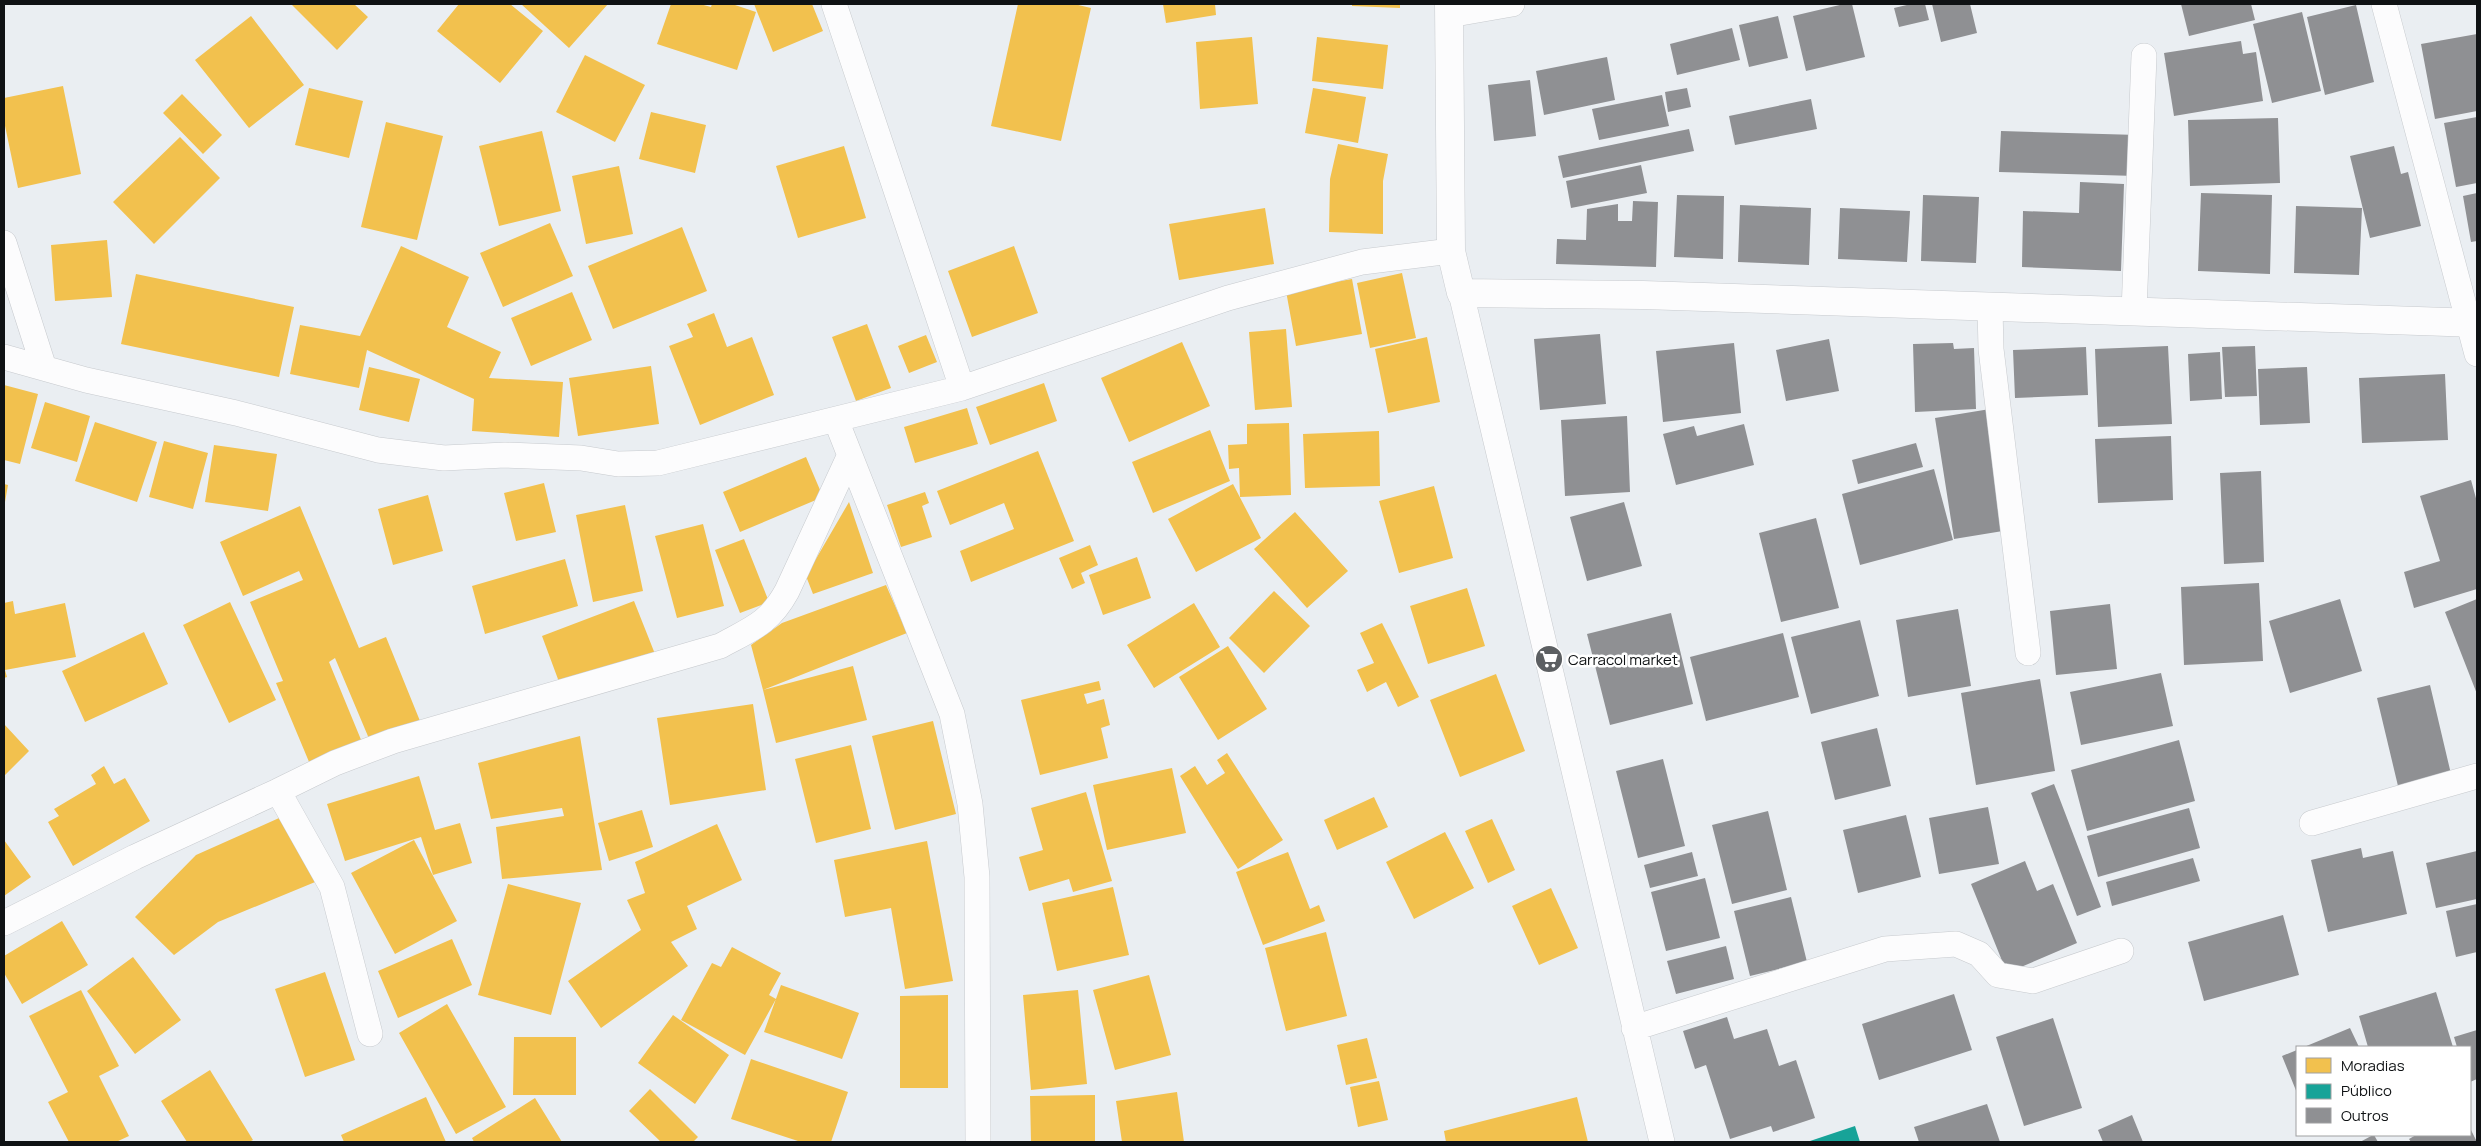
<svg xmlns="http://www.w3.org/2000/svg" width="2481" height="1146" font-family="Manrope,sans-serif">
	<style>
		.homes { fill: #f2c14e }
		.public { fill: #17a398 }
		.building { fill: #8f9093 }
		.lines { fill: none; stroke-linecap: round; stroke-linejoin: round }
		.minor-casing { stroke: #c7cace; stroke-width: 26 }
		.secondary-casing { stroke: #c7cace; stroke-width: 29 }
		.minor { stroke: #fcfcfd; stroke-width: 25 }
		.secondary { stroke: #fcfcfd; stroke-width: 28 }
		.labels { text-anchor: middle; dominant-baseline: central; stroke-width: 5; stroke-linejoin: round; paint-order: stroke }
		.poi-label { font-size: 15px; fill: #0f1214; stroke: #fff; text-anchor: start }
	</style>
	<rect width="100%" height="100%" fill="#eaeef2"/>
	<path class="homes" d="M291,4H354L368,17L337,50Z
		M459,4H510L543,31L500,83L437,31Z
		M521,4H608L569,48Z
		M671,4H700L711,7L712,4H732L756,12L737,70L657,44Z
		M754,4H812L823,31L773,52Z
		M1018,4H1074L1091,8L1061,141L991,126Z
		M1163,4H1215L1216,15L1166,23Z
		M1352,4H1400V8L1352,6Z
		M251,16L304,85L249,128L195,60Z
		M1252,37L1258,104L1200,109L1196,42Z
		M1317,37L1388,45L1383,89L1312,81Z
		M585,55L645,85L615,142L556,112Z
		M63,86L81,174L18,188L4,121V98Z
		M309,88L363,101L349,158L295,145Z
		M1313,88L1366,97L1358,143L1305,133Z
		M182,94L222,135L203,154L163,113Z
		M651,112L706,125L695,173L639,159Z
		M386,122L443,136L417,240L361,227Z
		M542,131L561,211L499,226L479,146Z
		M180,137L220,178L154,244L113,202Z
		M1338,144L1388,154L1383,181V234L1329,232L1330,179Z
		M844,146L866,218L798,238L776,166Z
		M619,166L633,234L586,244L572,176Z
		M1265,208L1274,264L1179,280L1169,224Z
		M550,223L573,276L503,307L480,253Z
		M682,227L707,291L613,329L588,266Z
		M107,240L112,297L55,301L51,245Z
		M401,246L469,277L447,327L501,352L489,378L563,382L559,437L472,431L474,399L367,350L359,388L290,374L300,325L360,336Z
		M1014,246L1038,313L972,337L948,271Z
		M1402,273L1416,338L1370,348L1357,283Z
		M136,274L294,307L279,377L121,344Z
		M1352,279L1362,334L1296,346L1286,291Z
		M572,292L592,340L531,366L511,318Z
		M714,313L727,347L752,337L774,395L700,425L669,346L693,337L687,324Z
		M867,324L891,388L856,401L832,337Z
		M1286,329L1292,407L1255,410L1249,332Z
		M926,335L937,362L909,373L898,346Z
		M1427,337L1440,402L1388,413L1375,349Z
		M1182,342L1210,406L1129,442L1101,378Z
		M651,366L659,424L578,436L569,378Z
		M369,367L420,379L409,422L359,410Z
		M1044,383L1057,421L990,445L976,407Z
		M4,385L38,394L20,464L4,460Z
		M45,402L90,416L77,462L31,448Z
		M967,408L978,444L915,463L904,427Z
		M95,422L157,442L137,502L75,481Z
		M1289,423L1291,495L1240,497L1239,468L1229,469L1228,445L1247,444V424Z
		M1210,430L1230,481L1153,513L1132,462Z
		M1379,431L1380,486L1305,488L1303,434Z
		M164,441L208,453L193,509L149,497Z
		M214,445L277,454L268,511L205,502Z
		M1038,451L1074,541L971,582L960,551L1014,529L1004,503L950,525L937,491Z
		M806,457L823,497L740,532L723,492Z
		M544,483L556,532L516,541L504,493Z
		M4,484L8,485L5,502H4Z
		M1233,484L1261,538L1196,572L1168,519Z
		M1434,486L1453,558L1399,573L1379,501Z
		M925,492L929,503L922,506L932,537L901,547L887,505Z
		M428,495L443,551L393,565L378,509Z
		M849,502L873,573L813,594L806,576Z
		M625,505L643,591L593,602L576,515Z
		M300,506L359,648L386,637L420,721L370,741L335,658L329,662L364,747L312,769L276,683L283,681L250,602L303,580L299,571L243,596L220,542Z
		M1295,512L1348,571L1307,608L1254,549Z
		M703,524L724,606L677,618L655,536Z
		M744,539L769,602L740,613L715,550Z
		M1090,545L1098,565L1081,573L1085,583L1072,589L1059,558Z
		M1137,557L1151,598L1103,615L1089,575Z
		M565,559L578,606L485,634L472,586Z
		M886,585L907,633L763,690L751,645L782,623Z
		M1467,588L1485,646L1428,664L1410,606Z
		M1274,591L1310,626L1264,673L1229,638Z
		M13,601L15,614L65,603L76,657L5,670L7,677L4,678V603Z
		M634,601L655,654L562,690L542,636Z
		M230,602L276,700L229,723L183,625Z
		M1194,603L1220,647L1154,688L1127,645Z
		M1382,623L1419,697L1398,707L1386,682L1367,692L1357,670L1374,663L1360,633Z
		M144,632L168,684L85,722L62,671Z
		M1228,646L1267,709L1218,740L1179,677Z
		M853,666L867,720L776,743L763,690Z
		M1496,674L1525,751L1460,777L1430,700Z
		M1099,681L1101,690L1084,694L1087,704L1104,699L1110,725L1101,728L1108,758L1040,775L1021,700Z
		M753,704L766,790L670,805L657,718Z
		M933,721L956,814L895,830L872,736Z
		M4,724L29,751L4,776Z
		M580,736L602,870L502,879L496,827L564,816L562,808L491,819L478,763Z
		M851,745L871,829L816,843L795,759Z
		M1227,753L1283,840L1238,869L1180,776L1195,766L1207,785L1225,773L1217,760Z
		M104,766L114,784L125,778L150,821L73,866L48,822L59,816L54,809L96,784L91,775Z
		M1172,768L1186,833L1107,850L1093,785Z
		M419,776L435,830L460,823L472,863L433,875L421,837L345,861L327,804Z
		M1086,792L1112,881L1073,892L1069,879L1029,891L1019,857L1043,850L1031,808Z
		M1374,797L1388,827L1337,850L1324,820Z
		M642,810L653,847L609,861L598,823Z
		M288,814L320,880L218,922L174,955L135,917L196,855Z
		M1492,819L1515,870L1488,883L1465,831Z
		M717,824L742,880L687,906L697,929L671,942L688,966L601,1028L568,981L641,930L627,900L645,893L635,862Z
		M1445,832L1474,888L1414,919L1386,862Z
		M4,840L31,877L4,896Z
		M414,840L457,921L395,954L351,873Z
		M927,841L953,981L905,989L891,908L845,917L834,860Z
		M1288,852L1310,909L1319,905L1325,921L1263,945L1236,872Z
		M508,884L581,903L551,1015L478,995Z
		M1113,887L1129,955L1057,971L1042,903Z
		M1551,888L1578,948L1539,965L1512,906Z
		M62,921L88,965L22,1004L4,973V956Z
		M1326,932L1347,1016L1286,1031L1265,948Z
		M452,939L472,985L398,1018L378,971Z
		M732,947L781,973L769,995L776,999L745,1055L681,1020L712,963L721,967Z
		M133,957L181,1020L135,1054L87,991Z
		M325,972L355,1060L305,1077L275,989Z
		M1149,975L1171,1055L1115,1070L1093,990Z
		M781,985L859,1013L842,1059L764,1032Z
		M81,990L119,1066L99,1076L129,1136L116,1142H69L48,1102L68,1092L29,1016Z
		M1078,990L1087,1084L1031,1090L1023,995Z
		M948,995V1088H900V996Z
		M447,1004L506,1107L456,1134L399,1033Z
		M673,1015L729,1055L695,1104L638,1063Z
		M514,1037H576V1095H513Z
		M1367,1038L1377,1078L1346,1085L1337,1045Z
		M751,1059L848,1092L831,1142H801L731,1119Z
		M210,1070L253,1140L249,1142H187L161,1101Z
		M1379,1081L1388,1120L1358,1127L1350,1087Z
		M650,1089L698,1137L693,1142H661L629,1111Z
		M1177,1092L1184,1142H1122L1116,1101Z
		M1095,1095V1142H1031L1030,1096Z
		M426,1097L446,1142H344L341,1135Z
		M1577,1097L1588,1142H1446L1444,1131Z
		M535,1098L562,1142H474L472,1138Z"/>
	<path class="public" d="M1855,1126L1860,1142H1807Z"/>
	<path class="building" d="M1844,4H1852L1865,57L1806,71L1793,16Z
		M1911,4H1925L1929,20L1899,27L1894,8Z
		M1932,4H1970L1977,33L1941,42Z
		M2181,4H2251L2255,20L2189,36Z
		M2356,5L2374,82L2325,95L2307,17Z
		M2302,12L2321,91L2272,103L2253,24Z
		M1778,16L1788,58L1749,67L1739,25Z
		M1732,28L1740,60L1677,75L1670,44Z
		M2477,34V111L2435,119L2421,44Z
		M2241,41L2243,54L2256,52L2263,101L2174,116L2164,53Z
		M1607,57L1615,100L1544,115L1536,71Z
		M1530,80L1536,136L1494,141L1488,85Z
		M1687,88L1691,107L1668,112L1665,92Z
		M1662,95L1669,126L1599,140L1592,109Z
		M1811,99L1817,129L1735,145L1729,116Z
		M2477,117V183L2456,187L2444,123Z
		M2278,118L2280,183L2190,186L2188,120Z
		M1689,129L1694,151L1563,178L1558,156Z
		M2001,131L2138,135L2136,176L1999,172Z
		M2394,146L2401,174L2408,172L2421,226L2370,238L2350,156Z
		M1641,165L1647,193L1571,208L1566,181Z
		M2080,182L2124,184L2121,271L2022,267L2023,211L2079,213Z
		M2201,193L2272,195L2270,274L2198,271Z
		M2477,193V241L2471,242L2463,196Z
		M1677,195L1724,196L1723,259L1674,257Z
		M1923,195L1979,197L1976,263L1921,261Z
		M1633,201L1658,202L1656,267L1556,264L1557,239L1586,240L1587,209L1618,204V221H1632Z
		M1740,205L1811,208L1809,265L1738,262Z
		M2296,206L2362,208L2359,275L2294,273Z
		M1840,208L1910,211L1907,262L1838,259Z
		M1600,334L1606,404L1540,410L1534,339Z
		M1829,339L1839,391L1786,401L1776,350Z
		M1734,343L1741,413L1663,422L1656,351Z
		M1953,343L1954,349L1974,348L1976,409L1915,412L1913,344Z
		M2168,346L2172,424L2098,427L2095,349Z
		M2255,346L2257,396L2225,397L2222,347Z
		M2086,347L2088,395L2015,398L2013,350Z
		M2220,352L2222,399L2190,401L2188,354Z
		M2307,367L2310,423L2260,425L2258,369Z
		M2445,374L2448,440L2362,443L2359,378Z
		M1990,409L2009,530L1954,539L1935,418Z
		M1627,416L1630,492L1565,496L1561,420Z
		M1744,424L1754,465L1676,485L1663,434L1694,426L1697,436Z
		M2171,436L2173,500L2098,503L2095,439Z
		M1916,443L1923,467L1858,484L1852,460Z
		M1934,469L1953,540L1860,565L1842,494Z
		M2261,471L2264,562L2224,564L2220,473Z
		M2471,480L2477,502V589L2414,608L2404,572L2440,561L2420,496Z
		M1624,502L1642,566L1587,581L1570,517Z
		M1816,518L1839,608L1781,622L1759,533Z
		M2259,583L2263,661L2184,665L2181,587Z
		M2340,599L2362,671L2290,693L2269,621Z
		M2477,599V694L2445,612Z
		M2110,604L2117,669L2056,675L2050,611Z
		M1958,609L1971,686L1908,697L1896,620Z
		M1671,613L1693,704L1610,725L1587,634Z
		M1860,620L1879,696L1811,714L1791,637Z
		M1783,633L1799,697L1706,721L1690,657Z
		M2161,673L2173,726L2081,745L2070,692Z
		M2040,679L2055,771L1976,785L1961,693Z
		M2430,685L2451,774L2398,786L2377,698Z
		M1877,728L1891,786L1835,800L1821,742Z
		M2179,740L2195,801L2087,831L2071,770Z
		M1663,759L1685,846L1638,858L1616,771Z
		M2054,784L2101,907L2077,916L2031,793Z
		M1988,807L1999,864L1939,874L1929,818Z
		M2189,808L2200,848L2098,877L2087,836Z
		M1768,811L1787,890L1732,904L1712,825Z
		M1906,815L1921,877L1858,893L1843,830Z
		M2361,848L2363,858L2393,851L2407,914L2328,932L2311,860Z
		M2477,851V899L2436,908L2426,863Z
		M1692,852L1698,876L1650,888L1644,865Z
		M2193,858L2200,881L2112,906L2106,882Z
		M2025,861L2037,891L2053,884L2077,943L2007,973L1971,884Z
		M1705,878L1720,938L1666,951L1651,892Z
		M1791,897L1807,962L1750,976L1734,911Z
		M2477,904V952L2456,957L2446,911Z
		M2283,915L2299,975L2204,1001L2188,942Z
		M1726,946L1734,979L1676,994L1667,961Z
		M2436,992L2453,1047H2368L2359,1016Z
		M1954,994L1972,1050L1879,1080L1862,1024Z
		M1727,1017L1734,1039L1767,1029L1779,1066L1796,1060L1815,1118L1773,1132L1771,1126L1730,1139L1706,1065L1695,1069L1683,1031Z
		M2053,1018L2082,1108L2024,1126L1996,1037Z
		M2350,1028L2359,1047H2304Z
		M2477,1030V1079L2470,1082V1047H2457L2454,1037Z
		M2297,1050V1093L2282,1056Z
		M1987,1104L2000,1142H1919L1914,1127Z
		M2132,1115L2143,1142H2103L2098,1130Z
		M2470,1128L2477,1142H2411L2409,1139L2416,1135H2470Z
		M2374,1135L2378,1142H2360L2373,1135Z"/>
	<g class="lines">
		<defs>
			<path id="minor" d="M834,4L962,388
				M2384,4L2477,354
				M1449,15L1512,4
				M4,243L44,368
				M1461,293L1662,1142
				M1990,308L1991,349L2028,653
				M2134,312L2144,56
				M4,357L86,380L236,413L378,450L444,458L505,455L581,458L618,464L658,463L962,388L1228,298L1362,262L1451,251
				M836,420L952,714L970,804L977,877L978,1142
				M278,791L332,887L370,1034
				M2312,823L2477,776
				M4,923L135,857L278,791L335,763L393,741L720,646C751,629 769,624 787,591L849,457
				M1634,1028L1885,949L1956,944L1979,954L1998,975L2033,981L2121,951"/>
			<path id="secondary" d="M1449,4L1451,251L1461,293L1643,295L2477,323"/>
		</defs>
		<use href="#minor" class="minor-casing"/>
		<use href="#secondary" class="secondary-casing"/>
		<use href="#minor" class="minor"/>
		<use href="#secondary" class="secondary"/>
	</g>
	<defs>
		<symbol id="supermarket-disc" viewBox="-11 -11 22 22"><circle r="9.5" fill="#5c5f62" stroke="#fff"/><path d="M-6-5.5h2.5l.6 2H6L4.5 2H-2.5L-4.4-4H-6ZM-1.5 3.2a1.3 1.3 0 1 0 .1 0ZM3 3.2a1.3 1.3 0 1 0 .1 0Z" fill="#fff"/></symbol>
	</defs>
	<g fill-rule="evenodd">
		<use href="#supermarket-disc" x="1533" y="643" width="32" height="32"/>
	</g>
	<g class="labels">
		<g class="poi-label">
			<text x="1568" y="659">Carracol market</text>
		</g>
	</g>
	<rect width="2481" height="1146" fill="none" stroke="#0f1214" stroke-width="10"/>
	<rect x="2296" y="1046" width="175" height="90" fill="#ffffff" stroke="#9fa0a1"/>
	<rect x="2306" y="1058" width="25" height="15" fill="#f2c14e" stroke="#9fa0a1"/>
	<text x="2341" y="1071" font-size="15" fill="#0f1214">Moradias</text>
	<rect x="2306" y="1084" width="25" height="15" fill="#17a398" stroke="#9fa0a1"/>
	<text x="2341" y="1096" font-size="15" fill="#0f1214">Público</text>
	<rect x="2306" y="1108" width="25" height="15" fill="#8f9093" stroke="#9fa0a1"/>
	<text x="2341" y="1121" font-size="15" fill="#0f1214">Outros</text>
</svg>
